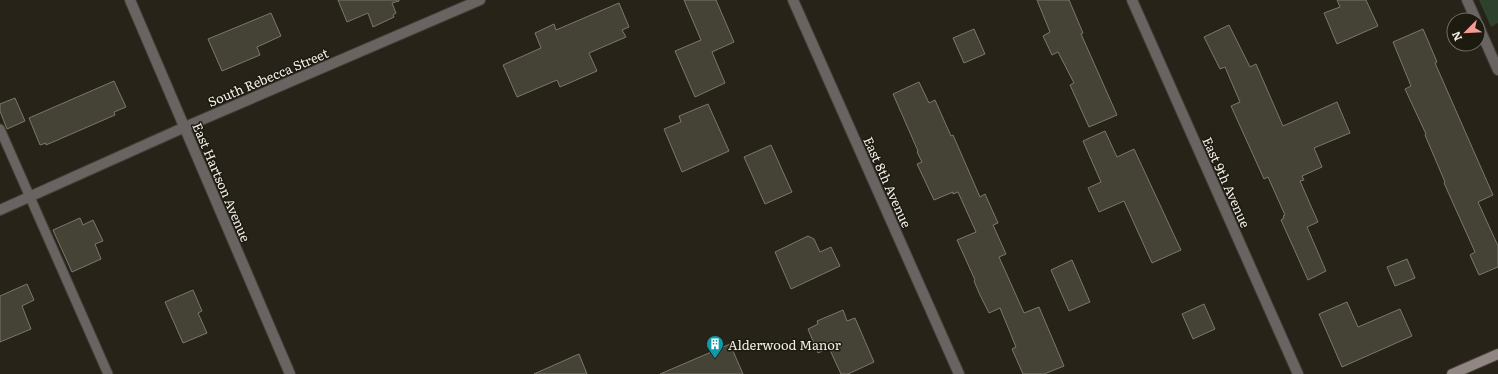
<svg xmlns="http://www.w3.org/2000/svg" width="1498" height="374" font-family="Literata,serif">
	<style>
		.green { fill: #2d412c }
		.building { fill: #454236; stroke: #7b786b }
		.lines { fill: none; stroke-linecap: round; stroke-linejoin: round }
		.service-casing { stroke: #433f36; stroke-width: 11 }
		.minor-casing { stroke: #433f36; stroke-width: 12 }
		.tertiary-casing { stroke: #433f36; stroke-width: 12 }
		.secondary-casing { stroke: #433f36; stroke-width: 12 }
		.service { stroke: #696361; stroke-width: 9 }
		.minor { stroke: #696361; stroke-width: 10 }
		.tertiary { stroke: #696361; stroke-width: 10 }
		.secondary { stroke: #918684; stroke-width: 10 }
		.labels { text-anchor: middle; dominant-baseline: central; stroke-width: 3; stroke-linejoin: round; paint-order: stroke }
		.street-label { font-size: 13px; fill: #f0eee7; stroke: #1d1a10 }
		.poi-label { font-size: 13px; fill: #f0eee7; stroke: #1d1a10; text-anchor: start }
	</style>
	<rect width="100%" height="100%" fill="#272319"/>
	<path class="green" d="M1479,0H1498V23L1491,27Z"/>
	<path class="building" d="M338,0H399V1L392,3L396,13L393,15L394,17L373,27L368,13L347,22Z
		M684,0H716L734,42L712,52L725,83L695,97L675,51L701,40Z
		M1037,0H1069L1083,33L1081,34L1117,115L1089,127L1070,85L1074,83L1058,52L1052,55L1043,36L1050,32Z
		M1337,0H1366L1378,26L1337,44L1324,13L1340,7Z
		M619,3L629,27L622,30L626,37L589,53L597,71L560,87L557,80L517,97L503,65L541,48L535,33L554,24L556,30Z
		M271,13L281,36L257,47L260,55L222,71L208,39Z
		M1229,25L1250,67L1256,64L1283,126L1337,102L1350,133L1314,148L1322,167L1302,176L1304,180L1300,181L1318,222L1307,227L1326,271L1308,280L1281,220L1284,218L1283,216L1285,215L1268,177L1264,179L1231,106L1240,102L1225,67L1220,69L1204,37Z
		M974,29L985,54L964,63L953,38Z
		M1423,29L1437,62L1435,63L1493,195L1478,202L1498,246V267L1479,275L1470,255L1475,252L1444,183L1445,182L1425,135L1426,134L1405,89L1411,86L1393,42Z
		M114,81L126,107L114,112L115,115L46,145V143L40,145L29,118Z
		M919,82L929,103L935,100L951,136L953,135L980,197L985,194L998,223L993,225L1006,254L999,257L1024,313L1039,307L1064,366L1044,374H1023L1012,349L1016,347L1000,308L989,313L980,295L974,281L975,280L957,240L976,232L958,192L953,194V192L934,200L917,164L922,162L917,152L918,151L893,94Z
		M15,98L25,121L7,129L0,111V104Z
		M708,104L729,151L682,172L664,129L681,122L679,116Z
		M1105,131L1117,157L1134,149L1181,250L1152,263L1124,201L1099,212L1088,188L1101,182L1083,141Z
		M771,145L792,192L765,204L744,157Z
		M80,218L83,225L93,220L103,241L95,244L101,259L72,272L53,230Z
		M808,236L814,239L820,252L831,247L840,266L791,289L775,252Z
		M1407,259L1415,278L1395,286L1387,267Z
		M1072,260L1090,302L1069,311L1051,270Z
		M27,284L34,300L22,306L31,329L0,342V296Z
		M193,290L202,311L198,313L207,333L183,343L165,302Z
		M1347,302L1358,327L1400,309L1412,336L1342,367L1319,314Z
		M1204,304L1215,329L1193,339L1182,314Z
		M843,310L847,321L855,318L874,362L848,374H841L829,348L818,353L808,329L818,324L817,321Z
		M730,344L743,374H660Z
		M579,354L587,374H534Z"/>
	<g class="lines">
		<defs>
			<path id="service" d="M0,129L108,374"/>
			<path id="minor" d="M793,0L959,374
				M1132,0L1298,374
				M1467,0L1476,20
				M1478,25L1498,70
				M0,210L185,127L480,0"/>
			<path id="tertiary" d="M130,0L290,374"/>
			<path id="secondary" d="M1452,374L1498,354"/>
		</defs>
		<use href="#service" class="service-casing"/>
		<use href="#minor" class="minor-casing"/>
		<use href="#tertiary" class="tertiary-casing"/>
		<use href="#secondary" class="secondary-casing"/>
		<use href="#service" class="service"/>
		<use href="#minor" class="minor"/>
		<use href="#tertiary" class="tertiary"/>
		<use href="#secondary" class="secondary"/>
	</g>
	<defs>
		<symbol id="building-pin" viewBox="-11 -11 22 30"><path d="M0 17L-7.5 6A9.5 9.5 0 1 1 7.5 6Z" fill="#0f9aa8" stroke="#1d1a10"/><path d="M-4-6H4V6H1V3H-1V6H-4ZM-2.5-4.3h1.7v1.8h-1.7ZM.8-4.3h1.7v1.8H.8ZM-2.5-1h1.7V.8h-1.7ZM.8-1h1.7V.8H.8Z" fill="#fff"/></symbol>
	</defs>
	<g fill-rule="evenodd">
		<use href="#building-pin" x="705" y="334" width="20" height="27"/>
	</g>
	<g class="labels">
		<g class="street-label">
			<text transform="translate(268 77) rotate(-23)">South Rebecca Street</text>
			<text transform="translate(222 182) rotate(67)">East Hartson Avenue</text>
			<text transform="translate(888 182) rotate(66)">East 8th Avenue</text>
			<text transform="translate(1227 182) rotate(66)">East 9th Avenue</text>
		</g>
		<g class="poi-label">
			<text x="728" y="344">Alderwood Manor</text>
		</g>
	</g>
	<g transform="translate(1466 32) rotate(246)"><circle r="19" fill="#1d1a10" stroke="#716f66"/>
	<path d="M0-3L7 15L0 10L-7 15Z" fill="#f59c95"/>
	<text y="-6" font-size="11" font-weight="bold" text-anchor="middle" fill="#f0eee7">N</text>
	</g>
</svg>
